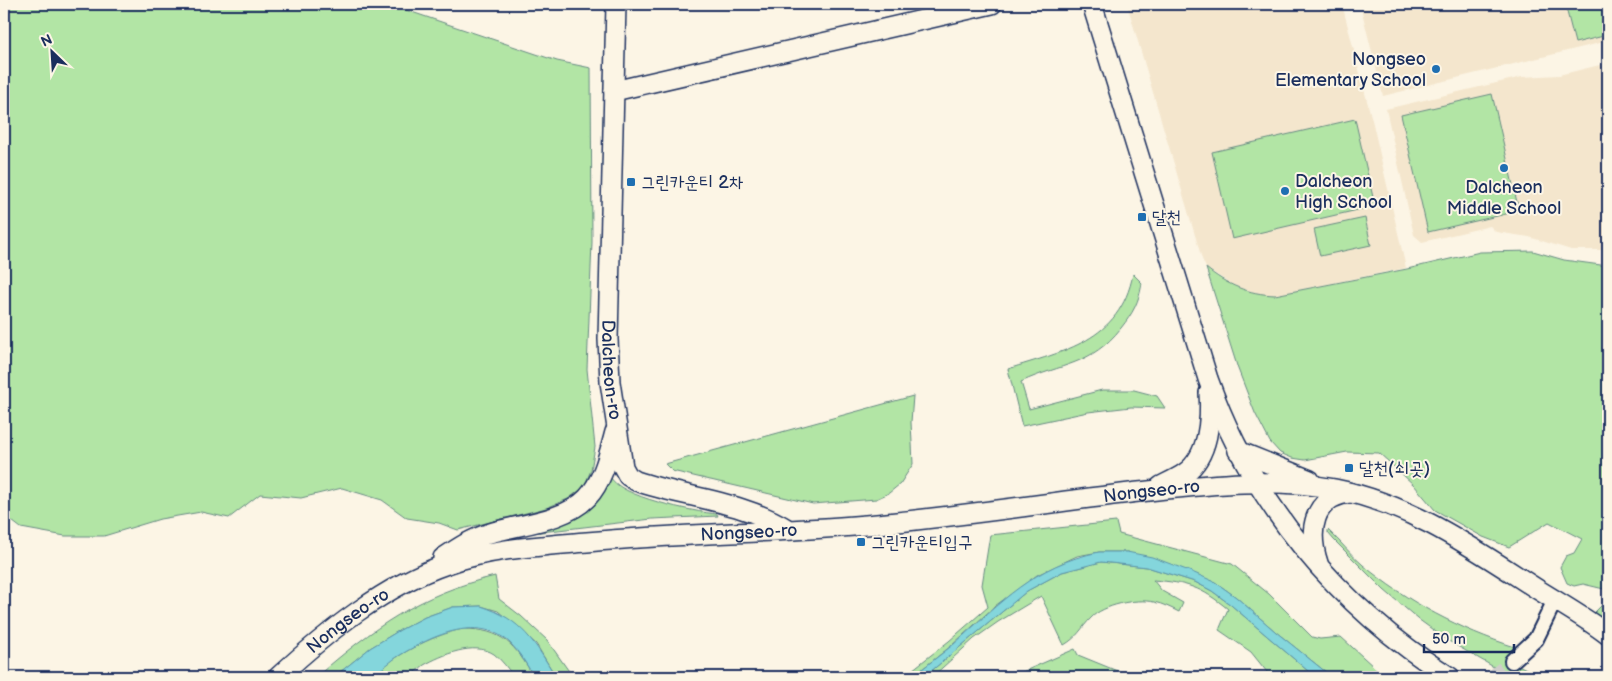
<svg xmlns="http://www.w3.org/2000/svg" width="1612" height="681" font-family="'Balsamiq Sans','Poor Story',sans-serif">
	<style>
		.built { fill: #f4e6cd }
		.green { fill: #b2e5a5; stroke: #668a82 }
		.water { fill: #84d6dc; stroke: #5a93aa }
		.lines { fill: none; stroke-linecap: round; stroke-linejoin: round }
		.street-tunnel { stroke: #cfcdca; stroke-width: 14; stroke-dasharray: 14 7; stroke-linecap: butt }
		.street-casing { stroke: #1b2f5e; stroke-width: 18 }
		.secondary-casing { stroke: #1b2f5e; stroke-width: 22 }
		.street { stroke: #fcf5e5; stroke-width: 14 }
		.secondary { stroke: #fcf5e5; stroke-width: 19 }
		.poi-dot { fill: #1f6fb2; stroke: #fcf5e5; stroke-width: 2 }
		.labels { text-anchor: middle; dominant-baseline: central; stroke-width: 4; stroke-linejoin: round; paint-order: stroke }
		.poi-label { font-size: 18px; fill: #1b2f5e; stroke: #fcf5e5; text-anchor: start }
		.street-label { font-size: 18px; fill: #1b2f5e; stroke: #fcf5e5 }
	</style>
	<rect width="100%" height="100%" fill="#fcf5e5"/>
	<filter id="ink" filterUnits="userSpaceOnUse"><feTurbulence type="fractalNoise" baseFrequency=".02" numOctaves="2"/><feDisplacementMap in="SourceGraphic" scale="10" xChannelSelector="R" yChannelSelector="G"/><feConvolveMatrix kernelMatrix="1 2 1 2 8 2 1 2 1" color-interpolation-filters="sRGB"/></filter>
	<g filter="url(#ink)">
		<path class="built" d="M1127,4H1342L1373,124L1406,268L1275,295L1260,294L1236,287L1206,268L1202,259Z
			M1360,4H1608V41L1383,96Z
			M1608,63V250H1571L1529,237L1496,232L1490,226L1422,242L1414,235L1386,109L1522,77L1559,75Z"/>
		<path class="green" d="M4,4H388L557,61L591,68L592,242L587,369L595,447L591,470L584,487L568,499L546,508L458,530L439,523L407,518L382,500L342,488L301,498L260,494L229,518L201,512L160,519L104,536H65L21,528L4,515Z
			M1565,4H1608V35L1575,43Z
			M1492,94L1519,211L1428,232L1401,115Z
			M1355,119L1375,206L1232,239L1212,152Z
			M1365,218L1371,245L1320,256L1314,229Z
			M1533,251L1564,260L1608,266V590L1583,584L1574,586L1567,583L1560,567L1566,556L1574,553L1582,539L1549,522L1509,547L1483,537L1435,510L1414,485L1379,453L1347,452L1305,460L1292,458L1280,453L1270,442L1255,413L1238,369L1206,268C1227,285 1248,294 1275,295L1407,269L1480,252Z
			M1133,274L1142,283C1139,302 1133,313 1121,328C1091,366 1062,363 1021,382L1029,409L1102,390H1134L1157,396L1165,408L1131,407L1088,412L1022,426L1008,369C1064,351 1120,341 1133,274Z
			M913,396L911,422L913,464L900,484L889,493L876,499L813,504L672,471L665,464Z
			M610,476C618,497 695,512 717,514L718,516L652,519L524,534Z
			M1116,522L1119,534L1232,564L1269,594L1312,637L1320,639L1341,637L1385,677H1332L1276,632L1236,597L1215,582L1127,552H1099L1077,556L1037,575L995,606L951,646L912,677H903L949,641L988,607L982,585L990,535Z
			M1328,530C1340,541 1351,555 1363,565C1407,602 1461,630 1515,647L1509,656L1516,664L1543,677H1511L1447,640L1418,619L1384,590L1334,540L1328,533Z
			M1101,562L1147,567L1195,582L1212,591L1231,605L1315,677H1271L1251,652L1219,630L1228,609C1201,587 1188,583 1153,580L1162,591L1183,603L1179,612C1171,608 1163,604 1154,602C1136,598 1103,605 1091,618C1081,628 1078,637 1064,645L1041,596L998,622L974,639L932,677H924L1027,591L1062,572Z
			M495,576L499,599L521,616L547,640L573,677H556L536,644L498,611L481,606L453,607L425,617L400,630L370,648L334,677H316C373,628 419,594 495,576Z
			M1608,599V623L1594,613Z
			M463,629C503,629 515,645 534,677H514C508,669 502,660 494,654C474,641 442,655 424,665C419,669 414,673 408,676C400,680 379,677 369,677C397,655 429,636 463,629Z
			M1075,649L1078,655L1132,677H1011Z"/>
		<path class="water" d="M1099,552H1127L1152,557L1192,572L1215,582L1236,597L1276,632L1332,677H1315L1231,605L1212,591L1195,582L1147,567L1101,562L1062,572L1027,591L924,677H912C926,666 940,655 954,644C1001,602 1034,565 1099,552Z
			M481,606C522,619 535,643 556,677H534C527,665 520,653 510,643C477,612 428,638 397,657C391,661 374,676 369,677C361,680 343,677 334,677L370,648L400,630L425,617L453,607Z"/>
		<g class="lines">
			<path class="street-tunnel" d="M1492,677L1512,661"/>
			<defs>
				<path id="street" d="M1512,661L1536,639L1555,600"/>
				<g id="secondary">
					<path id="s1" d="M616,4L608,339L610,382L623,467L628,476L636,481C686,498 743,501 789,530"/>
					<path d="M1092,4L1208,379C1252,503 1338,607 1450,677"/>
					<path d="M614,91L992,4"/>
					<path d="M1238,451L1310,480"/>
					<path d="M1161,486C1169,482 1178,478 1185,473C1209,456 1211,419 1209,393"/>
					<path d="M443,558C458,548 473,538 490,533C520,524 565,521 587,498C603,481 609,454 615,432"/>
					<path d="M1318,563C1308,532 1312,496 1351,493"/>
					<path id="s2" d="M278,677C326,633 385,585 447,564C493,548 540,546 587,542C683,533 781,533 877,524C962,516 1046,503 1130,493C1197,486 1268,476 1335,489C1411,504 1473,548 1537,589C1561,604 1586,618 1608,635"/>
				</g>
			</defs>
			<use href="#street" class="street-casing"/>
			<use href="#secondary" class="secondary-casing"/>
			<use href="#street" class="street"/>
			<use href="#secondary" class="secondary"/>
		</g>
	</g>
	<g class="poi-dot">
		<circle cx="1436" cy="69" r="5"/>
		<circle cx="1504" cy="168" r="5"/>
		<rect x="626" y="177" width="10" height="10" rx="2.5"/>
		<circle cx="1285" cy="191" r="5"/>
		<rect x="1137" y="212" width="10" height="10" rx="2.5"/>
		<rect x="1344" y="463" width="10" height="10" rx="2.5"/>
		<rect x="856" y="537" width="10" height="10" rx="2.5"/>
	</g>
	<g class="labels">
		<g class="poi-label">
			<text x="1426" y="59" text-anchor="end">Nongseo<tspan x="1426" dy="21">Elementary School</tspan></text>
			<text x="1295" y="181">Dalcheon<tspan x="1295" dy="21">High School</tspan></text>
			<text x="641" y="182">그린카운티 2차</text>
			<text x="1504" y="187" text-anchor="middle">Dalcheon<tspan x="1504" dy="21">Middle School</tspan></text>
			<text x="1152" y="217">달천</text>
			<text x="1359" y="468">달천(쇠곳)</text>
			<text x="871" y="542">그린카운티입구</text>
		</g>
		<g class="street-label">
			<text stroke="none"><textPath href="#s1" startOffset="366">Dalcheon-ro</textPath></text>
			<text stroke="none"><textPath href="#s2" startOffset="914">Nongseo-ro</textPath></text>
			<text stroke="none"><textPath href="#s2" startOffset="509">Nongseo-ro</textPath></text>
			<text stroke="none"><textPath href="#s2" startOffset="90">Nongseo-ro</textPath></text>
		</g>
	</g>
	<rect width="1612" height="681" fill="none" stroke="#fcf5e5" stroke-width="20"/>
	<rect x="10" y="10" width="1592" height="661" fill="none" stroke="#1b2f5e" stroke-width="2" filter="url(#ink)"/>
	<g transform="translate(52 52) rotate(335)" stroke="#fcf5e5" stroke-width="4" paint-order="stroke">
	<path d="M0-4L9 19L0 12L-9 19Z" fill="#1b2f5e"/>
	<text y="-8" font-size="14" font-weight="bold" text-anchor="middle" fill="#1b2f5e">N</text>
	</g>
	<path d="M1424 644v8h90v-8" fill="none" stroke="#1b2f5e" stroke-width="2.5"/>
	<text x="1432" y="644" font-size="15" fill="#1b2f5e" stroke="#fcf5e5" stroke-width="4" paint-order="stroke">50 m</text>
</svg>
